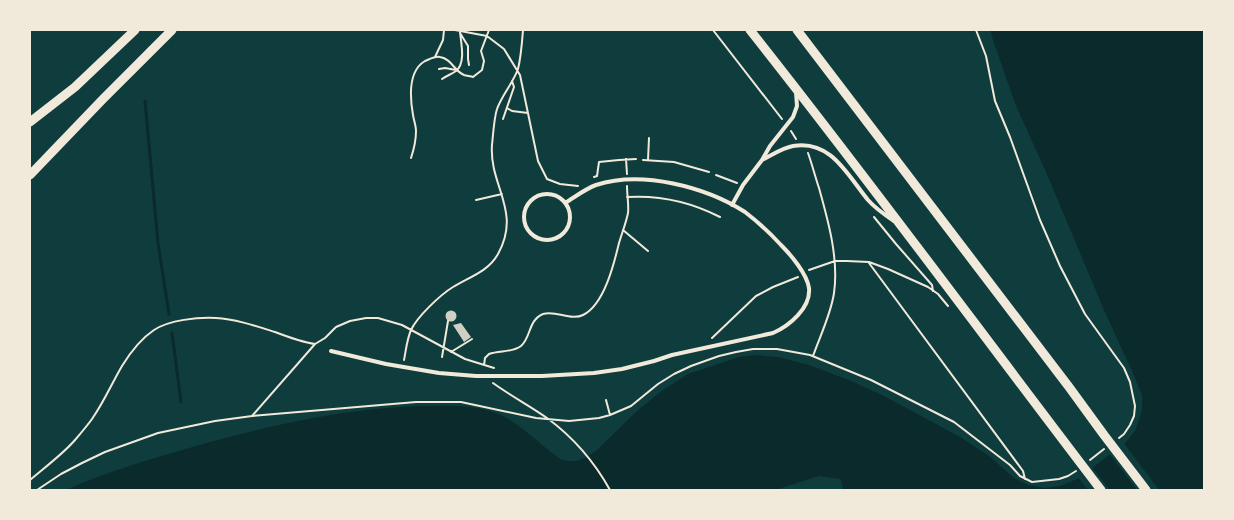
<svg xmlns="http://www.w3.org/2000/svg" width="1234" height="520" font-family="'Fira Sans Condensed',sans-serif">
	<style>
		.water { fill: #0a2a2b }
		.pier { fill: #0f3d3e }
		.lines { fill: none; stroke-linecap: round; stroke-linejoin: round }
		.stream { stroke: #0a2a2b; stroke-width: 3 }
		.building { fill: #cfcfc3 }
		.path { stroke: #f1e9da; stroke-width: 2 }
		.minor { stroke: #f1e9da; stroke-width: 4 }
		.primary { stroke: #f1e9da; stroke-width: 9 }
	</style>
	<rect width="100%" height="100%" fill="#0f3d3e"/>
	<path class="water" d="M990,30H1204V490H843L842,483L840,479L819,476L775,490H66C106,472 148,460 189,448C263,427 340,409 417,406C441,406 467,404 490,411C518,419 537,444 562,460L568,461H576L585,458L596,451L639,409L663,390L688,374L739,357L754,355L778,357L809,365L851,381L884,396L960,437L989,456L1014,478L1028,485L1045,488L1060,486L1070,482L1079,478L1125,443L1135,431L1139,420L1142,409V395L1132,371L1104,310L1046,172L1016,106L995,46Z"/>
	<path class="pier" d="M1123,442L1159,490H1137L1109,453Z
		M1091,466L1110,490H1088L1077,476Z"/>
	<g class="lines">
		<path class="stream" d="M145,101L158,243L169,314
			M172,333L181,402"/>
	</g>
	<path class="building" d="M445.5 316a5.5 5.5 0 1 1 11 0a5.5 5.5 0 1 1-11 0Z
		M461,323L471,337L464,342L453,325Z"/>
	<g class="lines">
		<path class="path" d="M455,30L487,36L504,49L520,75L538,161L547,179L560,184L578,186
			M713,30L782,119
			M976,30L986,56L995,101L1010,137L1040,220L1060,266L1085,314L1124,368L1130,382L1135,406L1134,416L1130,425L1124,434L1119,438
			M460,33L468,46V59L469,65
			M435,57L443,40L444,30
			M439,69L445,68L456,70
			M442,79C446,76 452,74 456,71C466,63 461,43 460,32
			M507,108L512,111L528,113
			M503,119L514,87L512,81
			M791,131L796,139
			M808,153C812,164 815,176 819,188C828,220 839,259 834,293C831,314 820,336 813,356
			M411,158C414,149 416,140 416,131C416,126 414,121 413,115C410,98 408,71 425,61C430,59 435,56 440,57C452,59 454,71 464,75C467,76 471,76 473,77L482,70L484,61L481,51L489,30
			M626,159L627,174
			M643,160L674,162L709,172
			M648,160L649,138
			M716,175L737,183
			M594,177L597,176L599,162L619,160L636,159
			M627,197C660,195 691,202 720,217
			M476,200L502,194
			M874,217L896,244L932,285L933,291
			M623,230L648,251
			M869,263L1023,471L1025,479
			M809,270L835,261H847L869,262L888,269L928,287L938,294L948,306
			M712,338L756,296L773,287L798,277
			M451,352L472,339
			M442,357L448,321
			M404,360C406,350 407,339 411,330C417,317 440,295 453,287C469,277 488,272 498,254C522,211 489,186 492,145C493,136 494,118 497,109C502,95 513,83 518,69C521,57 522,43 523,30
			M484,365L485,358L489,354C499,350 512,353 521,346C531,338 528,320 543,314C556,310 571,321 583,315C604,305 614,264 619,243C622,233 626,223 628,213C629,205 627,195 627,186
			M493,383C511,396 530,406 547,418C573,437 595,463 610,490
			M606,400L610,415
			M252,416L315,344L325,338L336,327L350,321L366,318H378L402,325L465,359L494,368
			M1090,460L1104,449
			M30,480C44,468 63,454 75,440C81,433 87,426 92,419C104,402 112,383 122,366C130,353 142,338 154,330C169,320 198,317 216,318C235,319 256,326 275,332C288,337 301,342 315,344
			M37,490L61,474L82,463L105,452L158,433L215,421L252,416L416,402H461L536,418L569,421L599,418L610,415L631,406L658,384L674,374L691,366L719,356L736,352L753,349H777L810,355L871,380L954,422L1010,465L1020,476L1032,482L1059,479L1068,476L1076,471"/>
		<path class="minor" d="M762,160C772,155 782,148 793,146C831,139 848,176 868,200C875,208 885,215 894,221
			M524 217a23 23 0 1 1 46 0a23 23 0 1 1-46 0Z
			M732,205L743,185L762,160L770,146L793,117L797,106L796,92
			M331,351L386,364L439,373L476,376H542L594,373L622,369L654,361L672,355L773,333C789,326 811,308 809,288C807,274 791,255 781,245C770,233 758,222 745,212C706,187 642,170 596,185C585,189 575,197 565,203"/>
		<path class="primary" d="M750,30C870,181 984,337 1101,490
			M797,30L1069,387L1104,435L1146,490
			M30,122L75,87L135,30
			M30,175L103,99L172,30"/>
	</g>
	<rect width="1234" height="520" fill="none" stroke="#f1e9da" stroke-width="62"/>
</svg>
